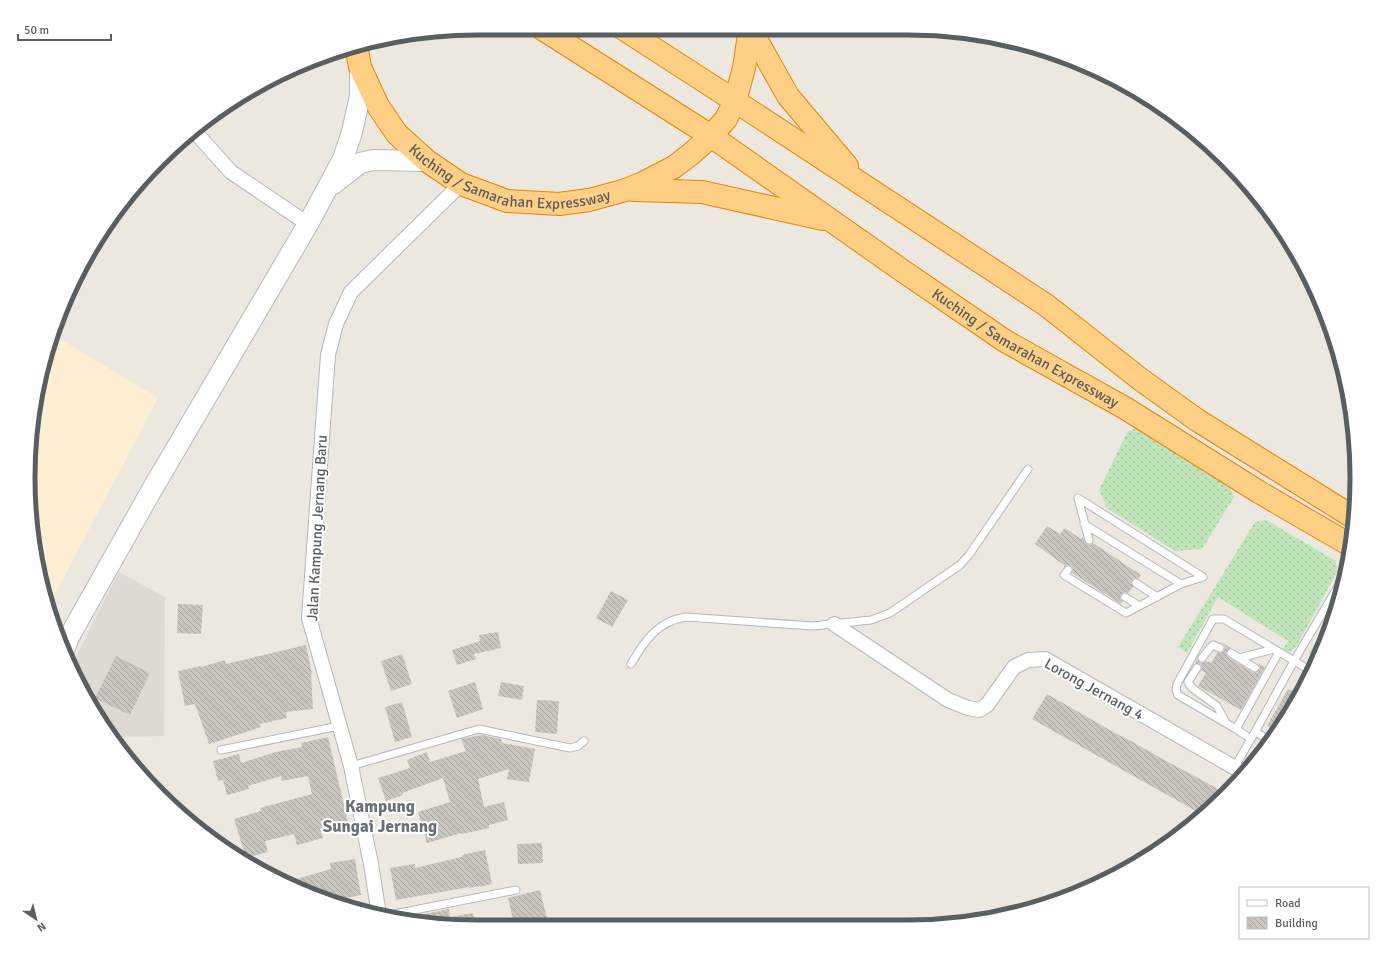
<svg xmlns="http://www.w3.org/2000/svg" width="1385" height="955" font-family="Signika,sans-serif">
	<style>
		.commercial { fill: #feeed3 }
		.industrial { fill: #dddad4 }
		.grass { fill: url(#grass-dots) }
		.building { fill: url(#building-back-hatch) }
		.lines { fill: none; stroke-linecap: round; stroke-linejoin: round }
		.lane-casing { stroke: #b3b7bb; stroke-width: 9 }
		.street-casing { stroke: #b3b7bb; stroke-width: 16 }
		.secondary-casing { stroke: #b4b8bd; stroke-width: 22 }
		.highway-casing { stroke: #ec8200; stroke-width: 24 }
		.lane { stroke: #fff; stroke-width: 7 }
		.street { stroke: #fff; stroke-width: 14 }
		.secondary { stroke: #fff; stroke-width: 20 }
		.highway { stroke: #fecf85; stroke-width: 22 }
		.labels { text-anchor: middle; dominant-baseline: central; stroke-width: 4; stroke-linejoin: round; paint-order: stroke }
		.street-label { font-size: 15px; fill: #595e61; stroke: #fff }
		.quarter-label { font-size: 17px; font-weight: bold; fill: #6a7073; stroke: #fff }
		.rim { fill: none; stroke: #595e61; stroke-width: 5 }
	</style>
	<defs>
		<pattern id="grass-dots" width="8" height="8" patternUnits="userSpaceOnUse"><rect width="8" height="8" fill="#c1e5bb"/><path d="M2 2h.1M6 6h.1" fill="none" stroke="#a0bd9b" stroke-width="1.8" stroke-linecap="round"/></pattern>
		<pattern id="building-back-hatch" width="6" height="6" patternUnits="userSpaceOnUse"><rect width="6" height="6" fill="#c9c5bf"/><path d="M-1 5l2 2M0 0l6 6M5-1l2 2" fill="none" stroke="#a6a39f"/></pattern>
	</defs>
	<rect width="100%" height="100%" fill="#ece8e0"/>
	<path class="commercial" d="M54,335L158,398L50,604L37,565L28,478L32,419Z"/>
	<path class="industrial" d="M119,572L165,597L164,736L112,737L104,727L74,677L71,666Z"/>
	<path class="grass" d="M1138,428L1228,483L1234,497L1202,549L1175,551L1107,508L1099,490L1128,431Z
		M1266,520L1336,561L1337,572L1296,647L1290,652L1283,649L1288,641L1218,597L1187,653L1178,647L1255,522Z
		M1336,605L1323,650L1318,658L1309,653Z"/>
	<path class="building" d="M1047,526L1060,534L1065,528L1081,539L1083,537L1086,544L1090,545L1093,543L1141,575L1138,579L1134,578L1132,580L1131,583L1133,587L1128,593L1125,592L1121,594L1120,599L1123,601L1121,604L1072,573L1073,569L1071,566L1067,565L1064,567V565L1035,544Z
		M611,591L628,600L612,627L596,618Z
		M178,604L203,605L201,634L177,633Z
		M498,632L501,648L474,654L476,659L457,665L452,650L480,641L479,635Z
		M1223,643L1231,648L1227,651L1226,653L1228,657L1252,672L1257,673L1259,670L1260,666L1258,663L1265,667L1241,710L1198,686L1206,673L1201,670L1202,666L1200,664H1195L1197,659L1201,663L1206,661L1211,663L1218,652L1221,653L1224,650L1225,647Z
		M306,645L312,674H311L313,709L286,712L287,718L260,724L261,727L209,744L195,704L185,706L178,671L201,666V667L225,660L226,664Z
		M402,654L412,684L391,691L381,661Z
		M116,656L150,673L130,715L95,698Z
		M475,682L483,709L457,718L448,691Z
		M501,682L524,686L522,700L498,696Z
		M1288,689L1299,695L1281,727L1277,732L1267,726Z
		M1047,694L1122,737V736L1159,757L1220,790L1208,811L1203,815L1032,719Z
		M537,700L559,701L557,734L535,732Z
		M402,702L412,737L395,742L385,707Z
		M482,735L501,739L502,743L535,749L529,782L507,779L509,769L478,779L484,807L504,802L508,820L489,825V828L462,834L461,833L427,843L418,812L450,802L443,778L402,793L403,795L386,801L378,778L410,768L407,760L427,752L430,762L466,751L461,739Z
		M328,737L348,822L320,829L323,838L297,845L294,834L265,841L268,852L246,858L234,819L261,811L260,808L312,794L308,776L282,781L281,776L248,786L249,789L227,795L223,780L218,781L213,761L239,754L241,763L276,752L302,747L301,743Z
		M542,843L543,863L518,864L517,844Z
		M485,850L492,884L480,887V886L469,888V887L396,900L390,868L415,864V868L462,857V855Z
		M355,859L361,895L336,900L335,893L320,897L301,890L297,879L331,869L330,863Z
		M540,890L549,927H515L508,898Z
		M449,909L450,917L473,913L475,927L406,920V918Z"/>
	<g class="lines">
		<defs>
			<path id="lane" d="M1078,498L1203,577
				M1078,498L1089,540
				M1084,524L1181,584
				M1068,570L1064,575L1126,613L1181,584L1203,577
				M1136,583L1157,597
				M1125,597L1139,606
				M1231,653L1255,668
				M1202,658L1209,649L1213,645L1220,648
				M1239,658L1274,649
				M631,664C645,640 658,621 686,617L813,626L871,620L890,613L960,565L969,555L1028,469
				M1197,668L1188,682L1192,688L1217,706L1226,723
				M1236,729L1279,652
				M1255,732L1270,740
				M1251,739L1236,729L1178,695L1176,690L1177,684L1213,619H1224L1311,671
				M221,750L339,726
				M351,766L479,729L570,748L578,746L584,741
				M1234,768L1255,732L1294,661L1346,573
				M384,916L516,890"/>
			<path id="street" d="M195,132L231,172L308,224
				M834,624L948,700L968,708L979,710L987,705L1014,667L1028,660L1045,659L1244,773
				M379,915L371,864L351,766L309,618L328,355L336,324L351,292L461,184"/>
			<path id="secondary" d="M333,184L360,163L373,160L427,161
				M65,648L69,637L150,493L308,224L343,159L352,132L360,96V67"/>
			<g id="highway">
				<path id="s1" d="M541,28L711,136L900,269L1005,341L1125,408L1259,492L1350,545"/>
				<path d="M622,28L735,101L1046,305L1140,379L1197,420L1353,517"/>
				<path d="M751,30L788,96L847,166"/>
				<path id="s2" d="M356,45L360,67L378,106L397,134L427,161L461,184L507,201L559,204L589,200L626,190L643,183L674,167L691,154L711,136L726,119L735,101L744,68L750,28"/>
				<path d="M634,190L702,192L823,219"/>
			</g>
		</defs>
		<use href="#lane" class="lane-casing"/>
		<use href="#street" class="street-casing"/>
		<use href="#secondary" class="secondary-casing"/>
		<use href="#highway" class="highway-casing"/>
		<use href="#lane" class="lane"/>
		<use href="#street" class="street"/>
		<use href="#secondary" class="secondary"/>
		<use href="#highway" class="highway"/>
	</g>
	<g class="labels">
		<g class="street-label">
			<text stroke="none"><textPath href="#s2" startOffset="226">Kuching / Samarahan Expressway</textPath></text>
			<text stroke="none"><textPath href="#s1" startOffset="581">Kuching / Samarahan Expressway</textPath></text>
			<text transform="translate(317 528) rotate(-87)">Jalan Kampung Jernang Baru</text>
			<text transform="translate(1094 689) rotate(29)">Lorong Jernang 4</text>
		</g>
		<g class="quarter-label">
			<text x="380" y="806">Kampung<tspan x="380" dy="20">Sungai Jernang</tspan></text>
		</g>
	</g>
	<path d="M0 0H1385V955H0ZM477 35H908A442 442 0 0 1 1350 477V478A442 442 0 0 1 908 920H477A442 442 0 0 1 35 478V477A442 442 0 0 1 477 35Z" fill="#fff" fill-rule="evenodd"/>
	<path class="rim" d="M477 35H908A442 442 0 0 1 1350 477V478A442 442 0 0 1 908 920H477A442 442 0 0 1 35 478V477A442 442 0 0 1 477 35Z"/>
	<rect x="1239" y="887" width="130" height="52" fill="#ffffff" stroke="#bdbfc0"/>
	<rect x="1247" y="900" width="20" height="6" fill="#ffffff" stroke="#bdbfc0"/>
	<text x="1275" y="907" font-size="12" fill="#595e61">Road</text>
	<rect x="1247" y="917" width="20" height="12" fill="url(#building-back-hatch)" stroke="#bdbfc0"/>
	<text x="1275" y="927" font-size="12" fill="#595e61">Building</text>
	<g transform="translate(36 919) rotate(145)" stroke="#ffffff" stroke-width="3" paint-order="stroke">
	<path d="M0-3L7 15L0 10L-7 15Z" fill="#595e61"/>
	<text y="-6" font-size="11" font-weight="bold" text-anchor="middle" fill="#595e61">N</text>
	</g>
	<path d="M18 34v6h93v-6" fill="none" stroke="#595e61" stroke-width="2"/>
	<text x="24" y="34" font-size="12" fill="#595e61" stroke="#ffffff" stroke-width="3" paint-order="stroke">50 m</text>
</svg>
